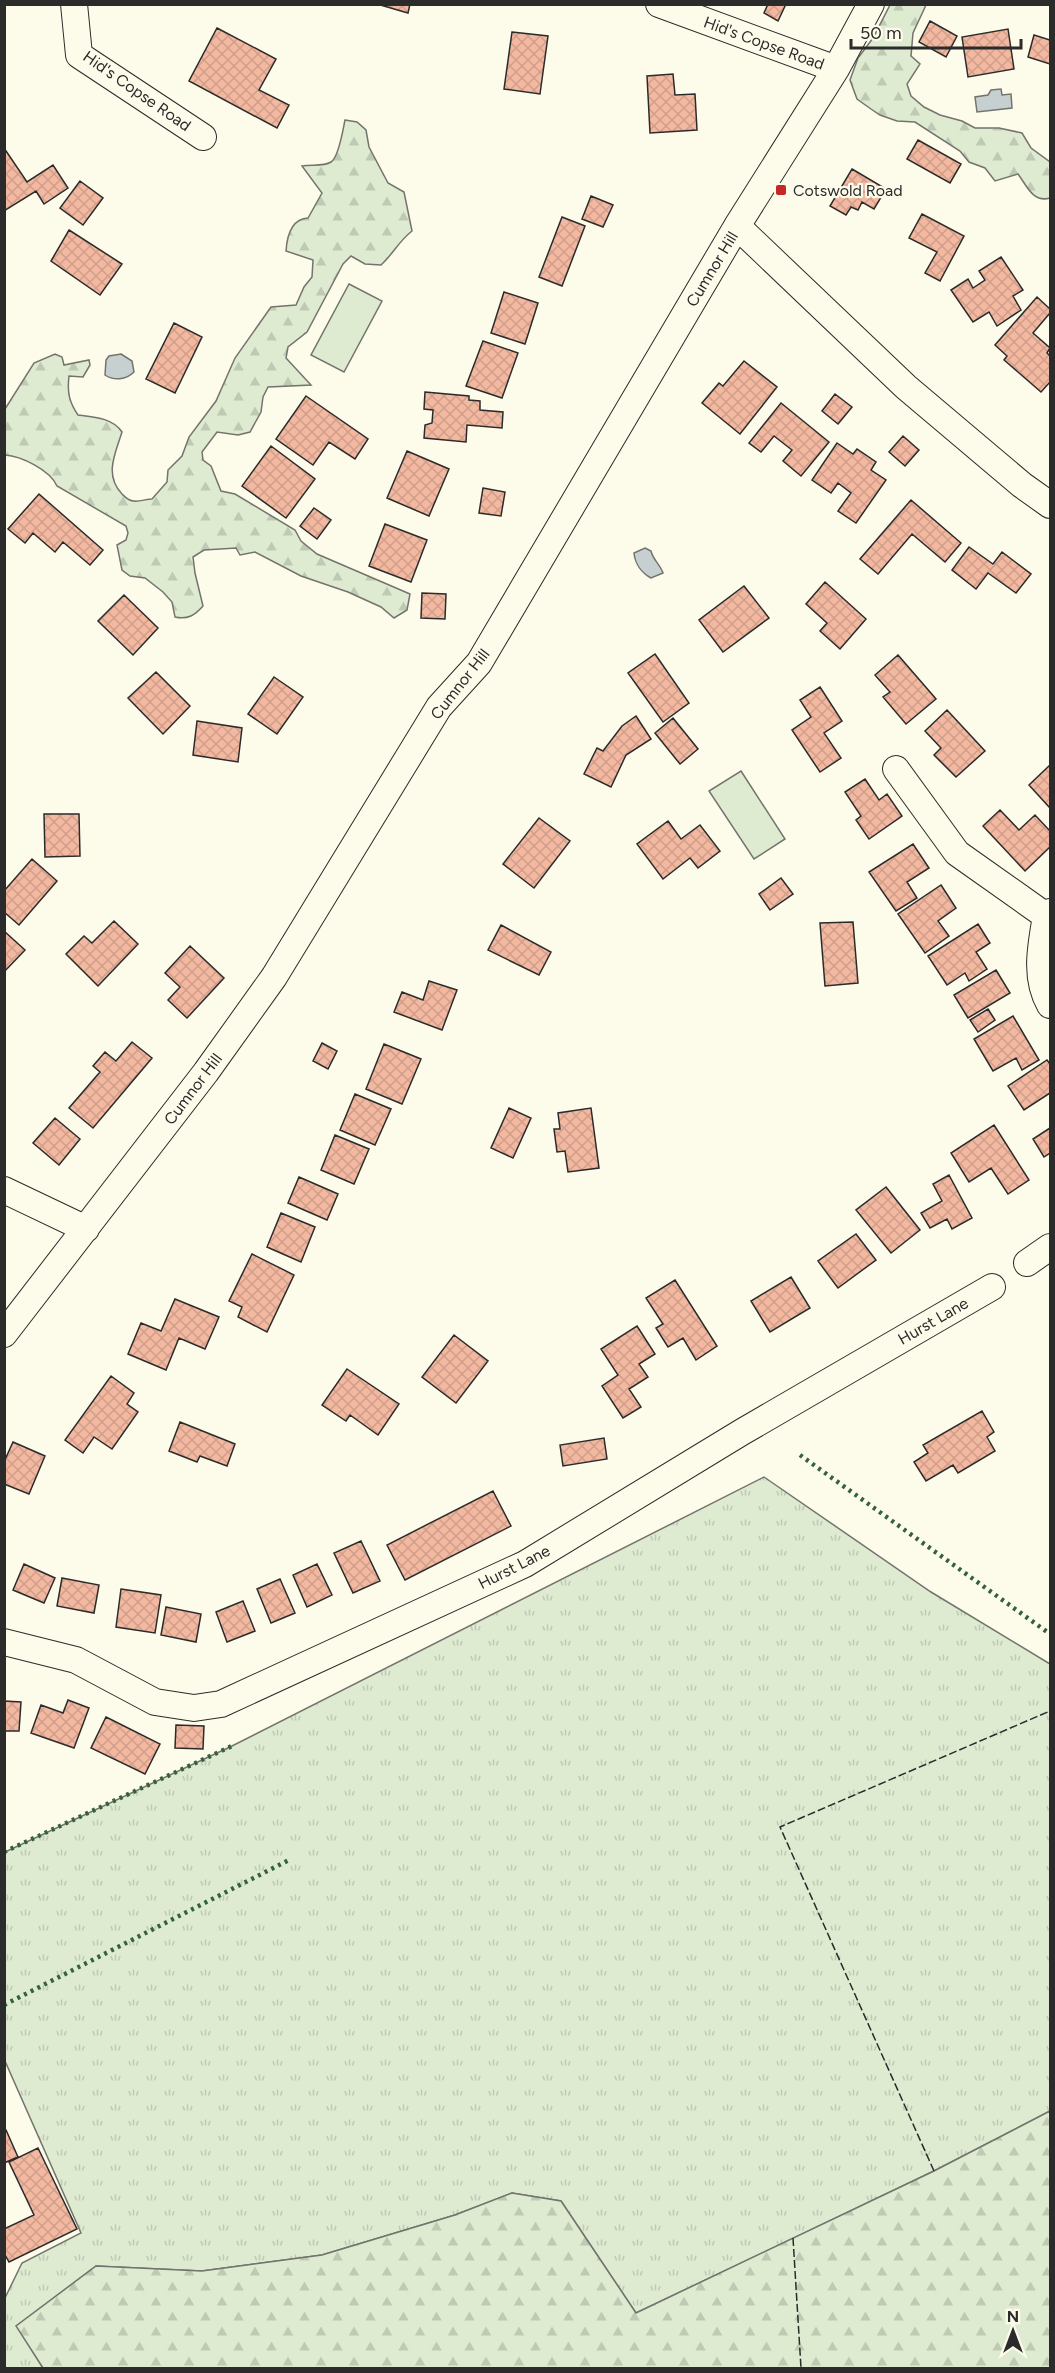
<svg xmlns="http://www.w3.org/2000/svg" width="1055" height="2373" font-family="Figtree,sans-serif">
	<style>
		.grass { fill: url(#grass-tufts); stroke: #74746e; stroke-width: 1.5 }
		.forest { fill: url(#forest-firs); stroke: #74746e; stroke-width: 1.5 }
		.garden { fill: #deebd1; stroke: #74746e; stroke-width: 1.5 }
		.water { fill: #c7d0d0; stroke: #74746e; stroke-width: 1.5 }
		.building { fill: url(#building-cross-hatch); stroke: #2b2b2b; stroke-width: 1.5 }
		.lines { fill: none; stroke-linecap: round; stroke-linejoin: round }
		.minor-casing { stroke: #2b2b2b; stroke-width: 28 }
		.minor { stroke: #fdfbea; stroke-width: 26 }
		.hedge { stroke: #34623c; stroke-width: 4.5; stroke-dasharray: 3 4.5; stroke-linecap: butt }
		.fence { stroke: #2b2b2b; stroke-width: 1.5; stroke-dasharray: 8 3; stroke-linecap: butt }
		.poi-dot { fill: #c62828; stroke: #fdfbea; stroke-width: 2 }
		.labels { text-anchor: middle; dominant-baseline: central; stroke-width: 4.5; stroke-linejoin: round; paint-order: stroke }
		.street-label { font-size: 16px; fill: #2b2b2b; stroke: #fdfbea }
		.poi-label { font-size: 16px; fill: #2b2b2b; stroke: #fdfbea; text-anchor: start }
	</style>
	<defs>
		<pattern id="grass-tufts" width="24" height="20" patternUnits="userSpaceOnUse" patternTransform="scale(1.5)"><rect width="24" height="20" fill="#deebd1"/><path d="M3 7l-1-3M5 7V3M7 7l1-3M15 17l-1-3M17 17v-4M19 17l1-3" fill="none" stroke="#bfcab4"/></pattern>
		<pattern id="forest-firs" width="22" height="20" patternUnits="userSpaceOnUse" patternTransform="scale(1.5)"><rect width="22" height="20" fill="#deebd1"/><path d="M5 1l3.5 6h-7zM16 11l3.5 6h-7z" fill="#bfcab4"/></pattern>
		<pattern id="building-cross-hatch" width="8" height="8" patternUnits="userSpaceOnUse" patternTransform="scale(1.5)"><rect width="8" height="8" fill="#f2b8a0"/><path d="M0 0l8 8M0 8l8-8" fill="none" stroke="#d09e8a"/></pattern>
	</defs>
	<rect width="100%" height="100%" fill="#fdfbea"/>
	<path class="grass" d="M764,1477L931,1592L1050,1664V2111L934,2171L636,2313L561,2201L512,2193L455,2215L322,2255L202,2271L96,2266L17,2326L43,2368H5L4,2300L22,2263L81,2233L5,2061V1852L232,1746Z"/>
	<path class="forest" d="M890,5H926L913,33L911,56L920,64L907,84L911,96L924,107L940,115L962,121L975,128H999L1022,133L1031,148L1050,162V198C1033,203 1027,186 1018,174L995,181L985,168L969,162L960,151L915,122L897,121L880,115L871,109L857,99L850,80L858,58L873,38Z
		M345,120L357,122L366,130L369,147L388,183L404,192L412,231C399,241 393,254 381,265L365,264L351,256L343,264L307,332L288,347L286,358L311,385L268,387L263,397L261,412L250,432L238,435L217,432L202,452L203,460L211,466L221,491L235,494L295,530L301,541L317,554L410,594L407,610L394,618L381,607L348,592L301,576L255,552L240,555L236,548L204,550L193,557L195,573L203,606C195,615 188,620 175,617L172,602L163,592L145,578L130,576L122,570L117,545L126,540L128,533L126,526L57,486C50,470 21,456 5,455V409L34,363L55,354L62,357L64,365L89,360L90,365L83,377L69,376C67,392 69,402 78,415C94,417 113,418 122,432C115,454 104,475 122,494C125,497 128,501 134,501C139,502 146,499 152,499L167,482L168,470L182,456L189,437L216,401L235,358L271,307L296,305L304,287L312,277L313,260L286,251C287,236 291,219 308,218L322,193L302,166C311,164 323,167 331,162C339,157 343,129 345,120Z
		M1050,2111V2368H43L16,2326L96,2266L202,2271L322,2255L455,2215L512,2193L561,2201L636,2313L934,2171Z"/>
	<path class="garden" d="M349,284L382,301L344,372L311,355Z
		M741,771L785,839L754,859L709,791Z"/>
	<path class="water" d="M1001,89L1002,95L1011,94L1012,108L977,112L975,97L988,95L991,90Z
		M121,354L132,361L134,372C126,380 114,381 105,375L106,360L109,356Z
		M645,548L651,551C653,560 660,564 663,573L651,578C642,573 635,564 634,553Z"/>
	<path class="building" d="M377,4H410L408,13Z
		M768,4H786L778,21L764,13Z
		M930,21L957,36L946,57L919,42Z
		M217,28L276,59L259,90L289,105L277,128L189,81Z
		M1008,29L1014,69L968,77L962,37Z
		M512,32L548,36L540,94L504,89Z
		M1034,35L1050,40V64L1028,57Z
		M673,74L675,95L695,94L697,130L650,133L647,76Z
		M918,140L961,164L950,183L907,159Z
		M4,148L27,182L53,165L68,188L44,204L36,191L4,211Z
		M852,169L886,189L874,209L862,202L858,210L851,207L846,215L830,206Z
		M80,181L103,198L83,225L60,208Z
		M591,196L613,205L603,227L582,219Z
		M922,214L964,236L940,281L925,273L937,252L909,238Z
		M562,217L585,226L562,286L539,277Z
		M69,230L122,264L100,295L51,261Z
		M1001,257L1023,290L1013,296L1021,310L997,326L989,312L973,322L951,290L968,279L973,288L985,280L979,271Z
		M504,292L538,303L525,344L491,333Z
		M1037,297L1050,309V313L1033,333L1050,348L1047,353L1050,356V382L1041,392L1004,360L1007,356L995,345Z
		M174,323L202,337L175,393L146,379Z
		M483,341L518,353L502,398L466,386Z
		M744,361L777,387L740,434L702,403L719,383L723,386Z
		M425,392L469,396V400L480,401V410L503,412L502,428L467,425L466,442L424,438L425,425L432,423L433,410L424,409Z
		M835,394L852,407L838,424L822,411Z
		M306,396L368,439L355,459L329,442L313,465L276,439Z
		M781,403L829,442L801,476L783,461L792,450L774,436L761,452L749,443Z
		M903,436L919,450L905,466L889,452Z
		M837,443L853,454L857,449L876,462L871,470L886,480L856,523L838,511L851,493L838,483L831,493L812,480Z
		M271,446L315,479L286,518L242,486Z
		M407,451L449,469L429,516L387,498Z
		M483,488L505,492L501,516L479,513Z
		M39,494L103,550L90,565L63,542L55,552L33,533L25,543L8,529Z
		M911,500L961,543L945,562L912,534L878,574L860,559Z
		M314,508L331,520L317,539L300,526Z
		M385,524L427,540L411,582L369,566Z
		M969,547L993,564L1002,552L1031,574L1016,593L988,573L976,589L952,570Z
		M825,582L866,619L840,649L820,631L827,623L806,604Z
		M744,586L769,618L723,652L699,620Z
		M422,593L446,594L445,619L421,618Z
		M124,595L158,628L133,655L98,621Z
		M655,654L689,703L663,722L628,673Z
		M898,655L936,699L906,724L883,697L890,692L875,675Z
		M156,672L190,706L163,734L128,698Z
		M274,677L303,697L277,734L248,714Z
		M820,687L842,721L824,733L841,758L820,772L792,730L811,717L800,700Z
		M947,710L985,751L956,777L934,755L941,748L925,731Z
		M636,716L651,739L626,755L611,787L584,774L597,748L603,751L622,726Z
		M673,718L698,749L680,764L655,733Z
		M197,721L242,728L238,762L193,755Z
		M1050,765V808L1029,785Z
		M865,779L879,800L887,794L902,816L869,839L856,820L861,816L845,792Z
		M1000,810L1019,830L1035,815L1050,831V847L1025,871L983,826Z
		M44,814H79L80,856L45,857Z
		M539,818L570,841L534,888L503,864Z
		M668,821L681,839L700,825L720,851L698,868L690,858L663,879L637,844Z
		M913,844L929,868L907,882L917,898L896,911L869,872Z
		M32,859L57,881L19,925L4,912V891Z
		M781,878L793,894L770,910L759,894Z
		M941,885L956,908L938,921L949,936L925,953L898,914Z
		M114,921L138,944L98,986L66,954L84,936L92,943Z
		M853,922L858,983L825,986L820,923Z
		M978,924L990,943L976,952L987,969L969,981L965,973L947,985L928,956Z
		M501,925L551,952L539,975L488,950Z
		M4,931L25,950L4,972Z
		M190,946L224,978L187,1018L168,1000L180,987L165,973Z
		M996,970L1010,993L968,1018L954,995Z
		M429,981L457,990L442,1030L394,1012L402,992L423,1000Z
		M988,1009L995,1020L978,1032L970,1020Z
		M1013,1016L1039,1060L1022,1070L1016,1058L993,1071L974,1039Z
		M132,1042L152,1058L93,1128L69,1108L100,1072L93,1066L105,1052L116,1061Z
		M322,1043L337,1051L328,1069L313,1061Z
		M384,1044L421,1059L402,1104L366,1089Z
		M1047,1060L1050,1064V1093L1024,1110L1008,1086Z
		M355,1094L391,1109L375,1145L340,1130Z
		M509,1108L531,1118L513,1158L491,1148Z
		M591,1108L599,1168L568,1172L565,1151L557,1152L554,1129H560L558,1113Z
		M55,1118L80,1139L59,1165L33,1143Z
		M994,1125L1029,1180L1008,1194L991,1168L969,1182L951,1153Z
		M1050,1128V1153L1044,1157L1033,1139Z
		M335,1135L369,1149L354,1184L321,1170Z
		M949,1175L972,1218L952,1229L947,1219L930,1228L921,1213L942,1201L933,1184Z
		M299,1177L338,1194L327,1220L288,1203Z
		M886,1187L920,1230L891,1253L856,1210Z
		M281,1213L315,1227L301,1262L267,1247Z
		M856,1234L876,1260L838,1288L818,1261Z
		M252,1254L294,1275L267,1332L238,1317L242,1307L229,1301Z
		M791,1277L810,1308L770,1332L751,1301Z
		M675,1280L717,1346L696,1360L683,1338L668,1347L656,1328L663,1324L646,1298Z
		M175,1299L219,1317L205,1349L179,1338L166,1370L128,1354L141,1323L161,1331Z
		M637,1326L655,1354L639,1364L648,1377L629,1389L641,1407L623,1418L602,1386L618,1375L601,1349Z
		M454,1335L488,1361L456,1403L422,1377Z
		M347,1369L399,1404L378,1435L350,1415L346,1421L322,1405Z
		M111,1376L134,1393L127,1404L138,1412L112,1449L94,1437L83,1453L65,1440Z
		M982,1411L994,1432L987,1437L995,1451L958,1473L953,1465L926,1481L914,1462L928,1453L923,1445Z
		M180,1422L235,1444L227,1466L200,1456L197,1462L169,1451Z
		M604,1438L607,1459L563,1466L560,1445Z
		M13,1442L45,1456L29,1494L4,1484V1462Z
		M493,1491L511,1526L405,1580L387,1545Z
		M361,1541L380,1581L353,1593L334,1553Z
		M24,1564L55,1578L44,1603L13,1590Z
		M317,1564L332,1595L307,1607L293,1575Z
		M62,1578L99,1585L94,1613L57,1606Z
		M280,1579L295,1613L271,1623L257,1589Z
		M121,1589L161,1595L155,1633L116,1627Z
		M243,1601L255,1631L227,1642L216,1612Z
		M166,1607L201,1614L196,1642L161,1635Z
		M68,1700L89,1708L74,1748L31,1733L41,1705L63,1713Z
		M4,1701L21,1702L19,1731H4Z
		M106,1717L160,1744L145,1774L91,1748Z
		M176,1725L204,1726L203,1749L175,1748Z
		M4,2130H6L18,2157L4,2163Z
		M38,2148L77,2229L9,2262L4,2253V2229L34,2215L9,2162Z"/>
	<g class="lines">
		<defs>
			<path id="minor" d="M74,4L79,55L203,137
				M659,4L836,69
				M737,226L906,387L1022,485L1050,505
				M896,769L957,853L1046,916
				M1050,912L1046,916C1041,946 1034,977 1050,1005
				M4,1190L86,1229
				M1027,1263L1050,1247
				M4,1334L206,1072L274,977L439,707L479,663L737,226L836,69L871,4
				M4,1642L76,1660L155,1702L194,1708L221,1704L525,1564L742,1432L992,1287"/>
		</defs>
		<use href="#minor" class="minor-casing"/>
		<use href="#minor" class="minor"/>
		<path class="hedge" d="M800,1455L1050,1634
			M4,1852L232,1746
			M4,2005L289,1860"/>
		<path class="fence" d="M934,2171L780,1827L1050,1711
			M793,2238L801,2368"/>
	</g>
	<rect class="poi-dot" x="775" y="184" width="12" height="12" rx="3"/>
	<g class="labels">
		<g class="street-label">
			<text transform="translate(764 43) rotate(20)">Hid's Copse Road</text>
			<text transform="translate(137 91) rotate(35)">Hid's Copse Road</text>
			<text transform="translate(712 269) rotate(-59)">Cumnor Hill</text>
			<text transform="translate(460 684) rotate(-52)">Cumnor Hill</text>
			<text transform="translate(193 1089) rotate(-53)">Cumnor Hill</text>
			<text transform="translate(933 1321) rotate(-30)">Hurst Lane</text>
			<text transform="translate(514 1567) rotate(-27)">Hurst Lane</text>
		</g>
		<g class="poi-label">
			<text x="793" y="190">Cotswold Road</text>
		</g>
	</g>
	<rect width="1055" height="2373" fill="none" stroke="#2b2b2b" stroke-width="12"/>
	<g transform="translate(1013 2331)" stroke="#fdfbea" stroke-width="4.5" paint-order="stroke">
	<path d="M0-4.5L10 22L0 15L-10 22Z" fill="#2b2b2b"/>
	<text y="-9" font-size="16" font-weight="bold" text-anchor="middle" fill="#2b2b2b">N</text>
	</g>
	<path d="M851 39v9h170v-9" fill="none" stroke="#2b2b2b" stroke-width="3"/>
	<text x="860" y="39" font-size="18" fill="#2b2b2b" stroke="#fdfbea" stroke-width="4.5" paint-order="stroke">50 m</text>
</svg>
